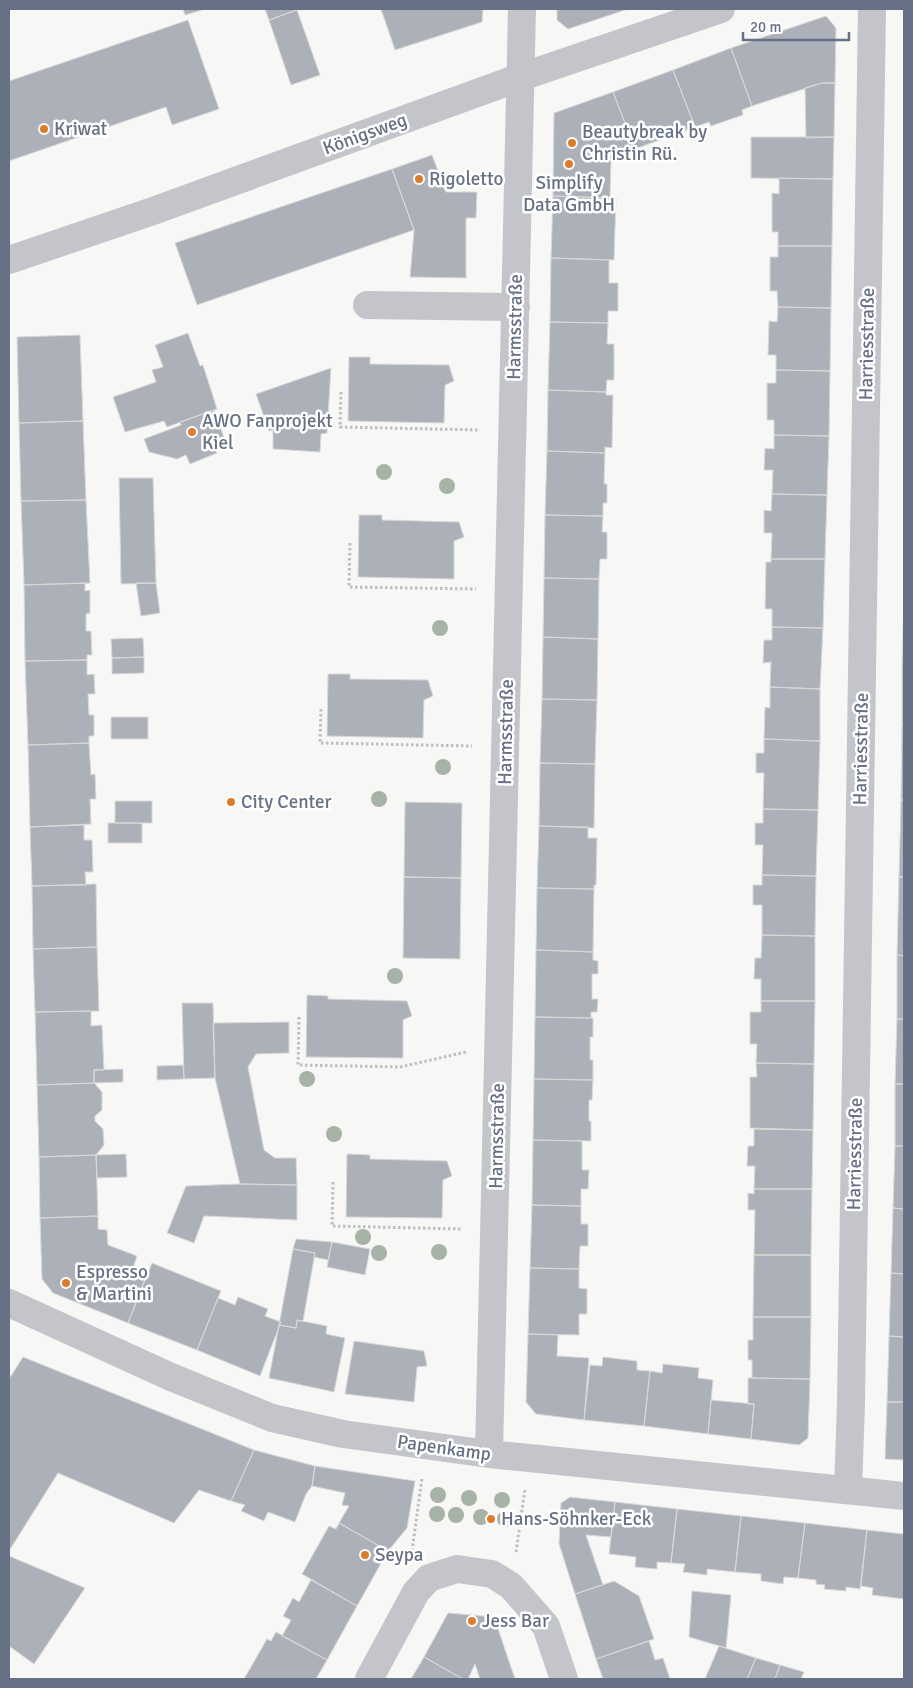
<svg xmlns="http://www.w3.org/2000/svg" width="913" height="1688" font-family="Signika,sans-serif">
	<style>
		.building { fill: #acb1b9; stroke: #d9d9d7 }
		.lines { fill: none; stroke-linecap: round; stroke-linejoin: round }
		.path { stroke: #bdbec1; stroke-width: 3; stroke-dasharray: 2.5 2.5; stroke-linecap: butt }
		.minor { stroke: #c3c5ca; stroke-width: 28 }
		.tree { fill: #a7b3a6 }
		.poi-dot { fill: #dd7c2f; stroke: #fff; stroke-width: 2 }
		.labels { text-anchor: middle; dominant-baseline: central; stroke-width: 5; stroke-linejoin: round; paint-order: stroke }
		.poi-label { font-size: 19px; fill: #677185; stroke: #fff; text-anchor: start }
		.street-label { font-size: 19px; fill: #677185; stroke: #fff }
	</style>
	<rect width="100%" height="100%" fill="#f7f7f5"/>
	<path class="building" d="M183,9H205L185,15Z
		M265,9H299L269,20Z
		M381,9H483L482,22L395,50Z
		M557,9H628L568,29L557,20Z
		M297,10L320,75L291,85L269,20Z
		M826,16L836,28L835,83H822L752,106L731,48Z
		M188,20L219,109L172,125L166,107L9,161V81Z
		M731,48L752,106L742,110L743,115L711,126L709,122L695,127L673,70Z
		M673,70L695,127L635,149L613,92Z
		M822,83H835L834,137L806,138L805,88Z
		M613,92L635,149L611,158L610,198L553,196L554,113Z
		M751,137H834L833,179L751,178Z
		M432,155L446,192H477L476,218H466V278L410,277L414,230L392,169Z
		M392,169L414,230L197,305L175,243Z
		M779,178L833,179L832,246H778V232H772V193L779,194Z
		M553,196L616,198L614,260L551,258Z
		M778,246H832L831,308L778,307L777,291H770V257H778Z
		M551,258L609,260V283H618V311H608V323L550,322Z
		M778,307L831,308L830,371L776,370V355H768L769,321L777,322Z
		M550,322L608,323L607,344H614V380H607L606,392L548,390Z
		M188,333L200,366L203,365L217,409L167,427L164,421L125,432L113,397L156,382L152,370L163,367L155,345Z
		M80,335L83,421L19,423L17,337Z
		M349,357H370V364L449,365L454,381L445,385L444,423L348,421Z
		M331,368L327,433L321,434L320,452L273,449V430L269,431L256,394Z
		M776,370L830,371L829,436L774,435V420H767V383H776Z
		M548,390L606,392V395H613L612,448L605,447V453L547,451Z
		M214,410L225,440L214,444L217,453L190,464L186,455L177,459L149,452L144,439L181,425L180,422Z
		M83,421L86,500L21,501L19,423Z
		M774,435L829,436L827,495L772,494L773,470H764L765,448L774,449Z
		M547,451L605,453L604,484H607V503H603V516L545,515Z
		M119,478H153L156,583L121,584Z
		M772,494L827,495L825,559H771L772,533H764V510L771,511Z
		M86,500L90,583L24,585L21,501Z
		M359,515H382V520L459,522L464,537L454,541V579L358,577Z
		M545,515L603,516L602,532H607V559H600L599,579L544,578Z
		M771,559H825L823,628L772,627V609H765L766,562H771Z
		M544,578L599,579L598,639L543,637Z
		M85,583V591L90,590V613L86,614V631H91L92,655H87V660L25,661L24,585Z
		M136,583H156L160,613L141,616Z
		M904,601V663H902Z
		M772,627L823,628L820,689L770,687L771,662L763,663L764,640H772Z
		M543,637L598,639L597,700L542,699Z
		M143,638L144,657L112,658L111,639Z
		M144,657V673L112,674V658Z
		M87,660V675L94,674L95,694H88L89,715H94V736H89V743L28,745L25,661Z
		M902,663H904V724H902Z
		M328,674H350V679L428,680L433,696L424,700L423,738L327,736Z
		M770,687L820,689V741L764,739L765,707L770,708Z
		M542,699L597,700L595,764L540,763Z
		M111,717H148V739H111Z
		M902,724H904V800H901Z
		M764,739L820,741L818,810L763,809L764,773H756V753H764Z
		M89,743L91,775L95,774L96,799H90L91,824L30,827L28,745Z
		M540,763L595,764L594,828L539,826Z
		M901,800H904V877H899Z
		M115,801H152V823H115Z
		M405,802L462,803L461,878L404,877Z
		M763,809L818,810L816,876L762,875L763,845H755V823H763Z
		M108,823H142V843H108Z
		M84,825V840H92L93,872H85L86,885L32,886L30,827Z
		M539,826L588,827V838H597L596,885H594V889L537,888Z
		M762,875L816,876L815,936L762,935V905H753V885H762Z
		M404,877L461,878L460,959L403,958Z
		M899,877H904V956L897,955Z
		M96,884L97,947L33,949L32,886Z
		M537,888L594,889L593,952L536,950Z
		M762,935L815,936V1001H761V979H754L755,958H761Z
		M97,947L99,1011L35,1012L33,949Z
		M536,950L593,952V960L598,961V974H592V999H598L597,1012H591V1018L535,1017Z
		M897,955L904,956V1019H897Z
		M307,995L328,996V999L407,1001L412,1016L403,1020V1058L306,1057Z
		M761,1001H815L814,1064L756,1063L757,1044H750V1012H761Z
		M182,1003H213L215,1078L184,1079Z
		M91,1011V1026L102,1025L104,1070H94V1083L37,1085L35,1012Z
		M535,1017L593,1018V1037H590V1060H593V1080L534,1079Z
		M897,1019H904V1084H895Z
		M289,1022V1053L256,1054L248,1067L264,1150L275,1158H296L297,1185L240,1184L215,1078L213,1023Z
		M756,1063L814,1064L813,1130L750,1128V1077H757Z
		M183,1065L184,1079L157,1080V1066Z
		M123,1069V1082L94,1083V1070Z
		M534,1079L593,1080L592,1100H589V1121H591V1141L533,1140Z
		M94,1083L102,1092V1110L95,1116V1121L103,1129L104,1145L96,1155L39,1157L37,1085Z
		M895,1084H904V1146H895Z
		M754,1129L813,1130L812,1189H754L755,1166H747L748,1146H754Z
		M533,1140L582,1141V1170H589L588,1189H581V1206L532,1205Z
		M895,1146H904V1209L893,1208Z
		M126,1154L127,1177L97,1178L96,1155Z
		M347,1154L370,1155V1159L447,1161L452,1176L443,1180L442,1218L346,1217Z
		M96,1155L98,1216L40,1218L39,1157Z
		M240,1184L297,1185V1220L204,1216L194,1243L167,1233L186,1186Z
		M754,1189H812L811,1255H754L755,1210H748V1193L754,1194Z
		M532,1205L581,1206V1224H588V1246H580L579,1269L530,1268Z
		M893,1208L904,1209V1274L891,1273Z
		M98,1216V1229L107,1230L108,1245L137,1256L134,1265L148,1271L128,1323L53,1293L42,1279L40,1218Z
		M296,1239L332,1242L328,1260L314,1257L315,1253L293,1249Z
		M332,1242L370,1249L365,1275L327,1267Z
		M293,1249L315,1253L303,1321L297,1320L296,1328L279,1325Z
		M754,1255H811V1317H753Z
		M152,1263L221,1291L197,1350L128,1323Z
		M530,1268L579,1269V1288L587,1289V1314H579V1335L528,1334Z
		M891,1273L904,1274V1337L889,1336Z
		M238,1297L268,1309L265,1316L281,1322L260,1376L197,1350L218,1298L235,1305Z
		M753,1317H811L810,1379L752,1378V1360H748V1340H753Z
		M297,1320L327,1326L326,1334L345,1338L334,1392L269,1378L279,1325L296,1328Z
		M528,1334L558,1335L557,1356L589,1358L584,1420L536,1414L526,1402Z
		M889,1336L904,1337V1402H887Z
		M354,1341L424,1351L427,1366L417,1367L414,1402L345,1394Z
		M23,1357L254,1450L231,1501L199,1490L174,1523L58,1473L9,1551V1379Z
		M603,1357L637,1361V1370L650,1371L644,1426L584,1420L590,1365L602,1366Z
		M663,1364L699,1368L698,1378L713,1380L708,1434L644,1426L650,1371L662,1373Z
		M748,1378L810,1379L808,1438L799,1445L751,1439L754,1404H748Z
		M711,1400L754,1404L751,1439L708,1434Z
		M887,1402H904V1460L885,1459Z
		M254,1450L315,1466L312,1486L306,1494L295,1522L268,1512L264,1521L241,1511L245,1505L231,1501Z
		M315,1466L415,1481L407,1528L388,1551L339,1523L349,1506L342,1505L345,1493L312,1486Z
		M570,1497L615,1502L611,1537L586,1535L603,1585L575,1594L559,1544L561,1503Z
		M615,1502L677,1509L671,1563L657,1562V1569L635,1567L636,1557L609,1554Z
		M677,1509L741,1516L735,1572L707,1569V1575L683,1572L685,1564L671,1563Z
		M741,1516L805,1523L798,1578L784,1577L783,1584L761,1581V1574L735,1572Z
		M339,1523L388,1551L357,1606L302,1574L329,1526L336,1529Z
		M805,1523L867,1530L860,1589L846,1587V1591L824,1589L825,1585L816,1584V1580L798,1578Z
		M867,1530L904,1534V1599L872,1595L873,1588L861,1586Z
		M9,1556L85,1588L34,1664L9,1646Z
		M311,1580L357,1606L327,1660L282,1636L291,1620L283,1616L293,1598L299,1602Z
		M614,1581L639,1596L654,1639L596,1659L575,1594Z
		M692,1591L731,1595L726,1648L689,1637Z
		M448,1613L494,1617L515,1679H480L475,1664L468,1679H463L424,1657Z
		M276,1632L327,1660L316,1679H244L267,1639L271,1641Z
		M649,1641L655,1660L663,1658L670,1679H603L596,1659Z
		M719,1646L756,1658L747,1679H705Z
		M424,1657L463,1679H411Z
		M756,1658L780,1665L775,1679H747Z
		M780,1665L804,1672L801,1679H775Z"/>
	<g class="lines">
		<path class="path" d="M341,392L340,427L480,430
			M350,543L349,587L476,589
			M321,709L320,743L472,746
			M299,1017L298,1065L400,1067L466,1052
			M333,1182L332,1226L461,1229
			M412,1551L422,1478
			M516,1552L525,1489"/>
		<path class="minor" d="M9,260L153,211L521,77L721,9
			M367,305L516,307
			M9,1303L171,1377L272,1418L343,1434L489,1454L904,1496
			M489,1454L522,9
			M848,1490L851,1403L872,9
			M369,1679L416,1592L429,1578L457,1569L492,1574L511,1586L546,1626L564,1679"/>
	</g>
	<g class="tree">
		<circle cx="384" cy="472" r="8"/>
		<circle cx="447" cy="486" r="8"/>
		<circle cx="440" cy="628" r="8"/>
		<circle cx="443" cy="767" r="8"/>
		<circle cx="379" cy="799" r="8"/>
		<circle cx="395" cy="976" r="8"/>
		<circle cx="307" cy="1079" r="8"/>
		<circle cx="334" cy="1134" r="8"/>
		<circle cx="363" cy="1237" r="8"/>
		<circle cx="439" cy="1252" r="8"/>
		<circle cx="379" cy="1253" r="8"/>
		<circle cx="438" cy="1495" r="8"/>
		<circle cx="469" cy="1498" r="8"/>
		<circle cx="502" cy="1500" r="8"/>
		<circle cx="437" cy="1514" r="8"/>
		<circle cx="456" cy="1515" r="8"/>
		<circle cx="481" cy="1517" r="8"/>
		<circle cx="505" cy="1519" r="8"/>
	</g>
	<g class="poi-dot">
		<circle cx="44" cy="129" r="5"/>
		<circle cx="572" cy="143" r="5"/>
		<circle cx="569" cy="164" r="5"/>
		<circle cx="419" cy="179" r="5"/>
		<circle cx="192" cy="432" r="5"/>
		<circle cx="231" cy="802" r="5"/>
		<circle cx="66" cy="1283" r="5"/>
		<circle cx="491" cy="1519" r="5"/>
		<circle cx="365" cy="1555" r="5"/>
		<circle cx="472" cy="1621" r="5"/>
	</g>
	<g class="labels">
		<g class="poi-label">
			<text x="54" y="129">Kriwat</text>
			<text x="582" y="132">Beautybreak by<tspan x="582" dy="22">Christin Rü.</tspan></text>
			<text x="429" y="179">Rigoletto</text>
			<text x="569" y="183" text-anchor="middle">Simplify<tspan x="569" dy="22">Data GmbH</tspan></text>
			<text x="202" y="421">AWO Fanprojekt<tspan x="202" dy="22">Kiel</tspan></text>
			<text x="241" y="802">City Center</text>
			<text x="76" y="1272">Espresso<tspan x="76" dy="22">&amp; Martini</tspan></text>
			<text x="501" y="1519">Hans-Söhnker-Eck</text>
			<text x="375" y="1555">Seypa</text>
			<text x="482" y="1621">Jess Bar</text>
		</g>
		<g class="street-label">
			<text transform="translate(365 134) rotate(-20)">Königsweg</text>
			<text transform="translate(515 327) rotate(-89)">Harmsstraße</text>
			<text transform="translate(867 344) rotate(-89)">Harriesstraße</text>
			<text transform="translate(506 732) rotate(-89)">Harmsstraße</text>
			<text transform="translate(861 749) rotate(-89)">Harriesstraße</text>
			<text transform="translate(497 1136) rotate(-89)">Harmsstraße</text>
			<text transform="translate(855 1154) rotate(-89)">Harriesstraße</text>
			<text transform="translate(444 1448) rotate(8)">Papenkamp</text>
		</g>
	</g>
	<rect width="913" height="1688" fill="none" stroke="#677185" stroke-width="20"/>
	<path d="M743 32v8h106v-8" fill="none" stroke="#677185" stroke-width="2.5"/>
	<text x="750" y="32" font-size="15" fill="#677185" stroke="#ffffff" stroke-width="4" paint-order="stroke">20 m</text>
</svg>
